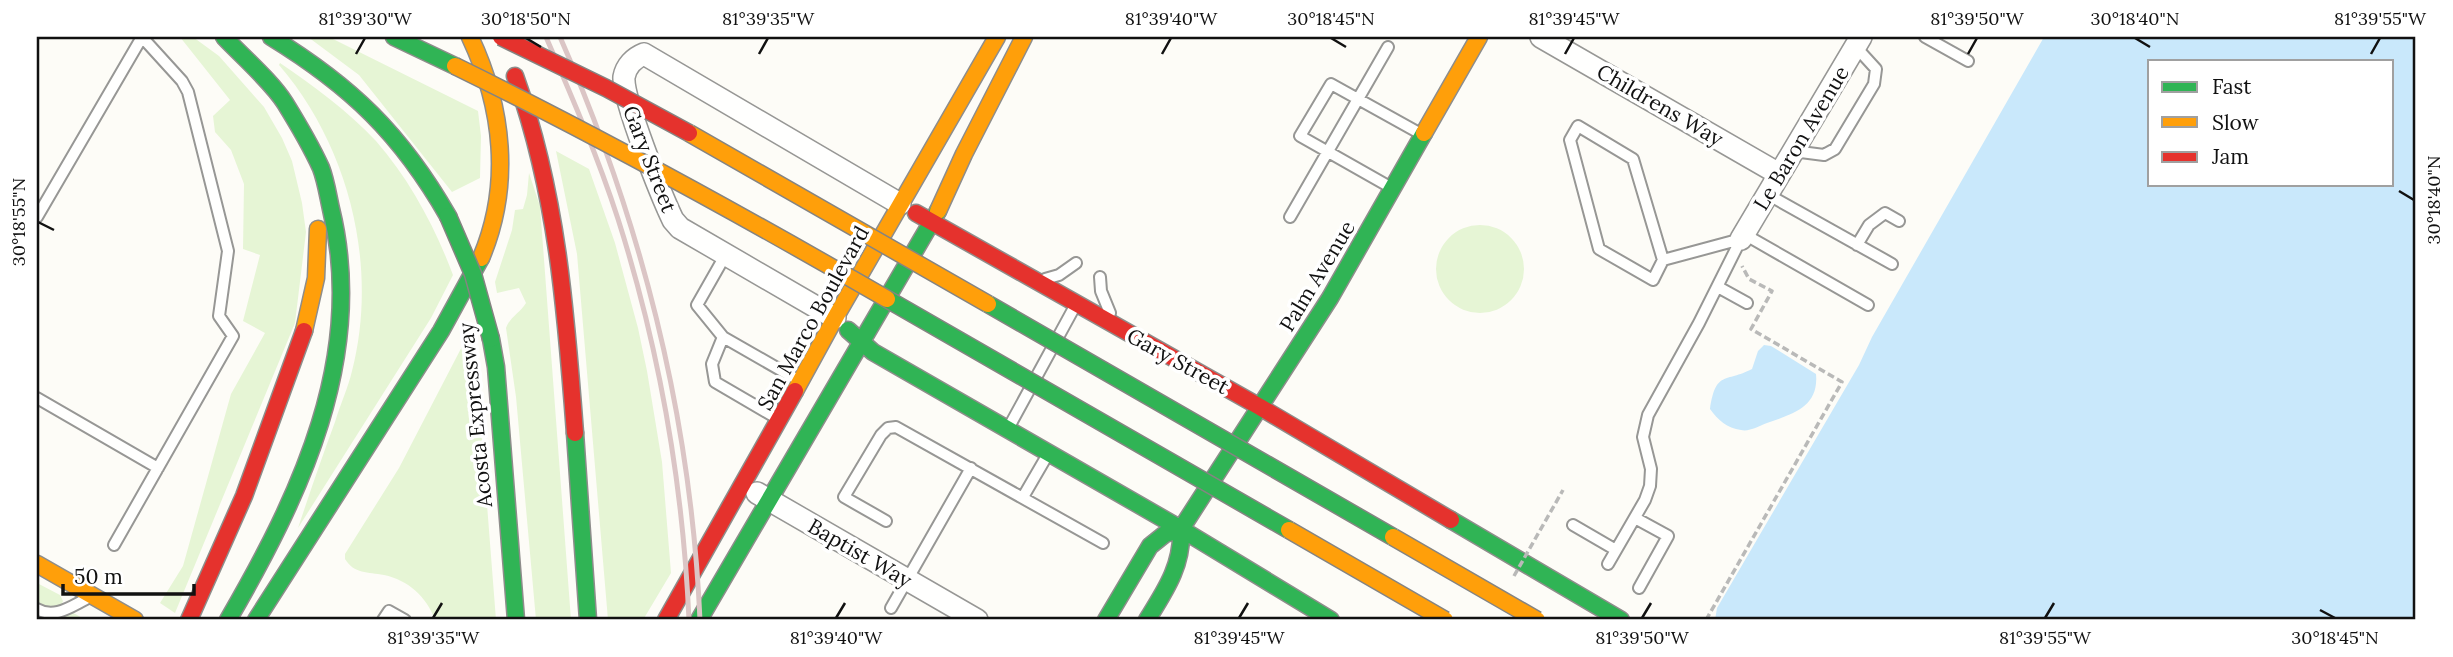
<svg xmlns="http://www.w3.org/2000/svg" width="2453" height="657" font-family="Lora,serif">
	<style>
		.green { fill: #e6f5d5 }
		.water { fill: #c9e8fb; fill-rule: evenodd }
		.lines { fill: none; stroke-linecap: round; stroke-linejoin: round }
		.lane-casing { stroke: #979795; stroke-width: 14 }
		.street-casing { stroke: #979795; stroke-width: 24 }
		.fast-casing { stroke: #8e8d8b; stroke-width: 19 }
		.slow-casing { stroke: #8e8d8b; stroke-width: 19 }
		.jam-casing { stroke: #8e8d8b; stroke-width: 19 }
		.path { stroke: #b9b9b8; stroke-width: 3.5; stroke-dasharray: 7 3.5; stroke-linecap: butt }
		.lane { stroke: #fffffe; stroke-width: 10 }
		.street { stroke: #fffffe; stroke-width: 21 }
		.fast { stroke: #30b455; stroke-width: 16 }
		.slow { stroke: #ff9f0a; stroke-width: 16 }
		.jam { stroke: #e5322d; stroke-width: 16 }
		.rail { stroke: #dbc5c5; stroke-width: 5 }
		.fast-bridge-casing { stroke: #858482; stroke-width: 19; stroke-linecap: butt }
		.slow-bridge-casing { stroke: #858482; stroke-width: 19; stroke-linecap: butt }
		.jam-bridge-casing { stroke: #858482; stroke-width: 19; stroke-linecap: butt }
		.path-bridge { stroke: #b9b9b8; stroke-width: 3.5; stroke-dasharray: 7 3.5; stroke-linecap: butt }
		.fast-bridge { stroke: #30b455; stroke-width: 16 }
		.slow-bridge { stroke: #ff9f0a; stroke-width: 16 }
		.jam-bridge { stroke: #e5322d; stroke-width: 16 }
		.ticks { fill: none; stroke: #111; stroke-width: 2.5 }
		.labels { text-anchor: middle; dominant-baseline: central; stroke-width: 7; stroke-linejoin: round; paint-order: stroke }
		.street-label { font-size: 21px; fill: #111; stroke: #fff }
		.neatline { fill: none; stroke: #111; stroke-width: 2.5 }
		.ticks-label { font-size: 18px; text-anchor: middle; fill: #111 }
	</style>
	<rect width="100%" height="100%" fill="#fdfcf7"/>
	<path class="green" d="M180,37H193L219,56L264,107L282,138L292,161L302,203L306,232L295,323L175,613L160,603L183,566L231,394L265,333L243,321L260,255L243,249L244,184L231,150L215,132L213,116L230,100Z
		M308,37H329L478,111L481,136L480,178L452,192L359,75Z
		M280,63C314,86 348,111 376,141C410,180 435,227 453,275L431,318L298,528C310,492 322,457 335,422C340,405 348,388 352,371C379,266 349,146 279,65Z
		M556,151L589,169L615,243L638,328L647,371L662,462L671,573L643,620H608L577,254Z
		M529,173L540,206L571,620H536L516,397L506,328C510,317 520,313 526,303L519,288L497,293L495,282L512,230L515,210L523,209L527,195Z
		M1436 269a44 44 0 1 1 88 0a44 44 0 1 1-88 0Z
		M468,335L479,402L496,620H435C427,597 408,580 384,575C368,572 354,574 345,559V554L399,468Z
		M37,583L60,595L63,601L61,606L86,620H37Z"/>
	<path class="water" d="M2044,37H2416V620H1715L1717,608L1859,365L1872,337ZM2150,61H2392V184H2150Z
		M1764,345L1771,346L1816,374C1819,407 1793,414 1767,423C1759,426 1749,432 1741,430C1727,428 1718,420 1710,409C1716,370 1725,383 1752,369L1758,351Z"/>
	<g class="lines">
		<defs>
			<path id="lane" d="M1925,37L1968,61
				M1793,151L1824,155L1835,149L1874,84L1876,69L1855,46
				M1390,187L1300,136L1331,84L1421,134
				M1767,194L1892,264
				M37,217L142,37L182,81L188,92L228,251L219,316L233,336L114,545
				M1290,217L1388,47
				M1744,234L1868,305
				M1857,245L1869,225L1885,213L1899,221
				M726,254L697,305L723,337L798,380
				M1663,260L1633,159L1578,126L1570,140L1599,249L1653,280L1663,260L1741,239
				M1100,277L1101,291L1110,313
				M1045,279L1059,275L1076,263
				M1718,287L1747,303
				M723,337L712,364L715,382L780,420
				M37,398L158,468
				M1009,427L1075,306
				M1023,497L1048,454
				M1635,518L1668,536L1639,588
				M886,521L844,497L881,435L888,428L896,427L1103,543
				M1573,525L1616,550
				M1608,564L1645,500L1650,486L1651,469L1643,437L1648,415L1699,323L1741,239
				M891,608L971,468
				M37,609C54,619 70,607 86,599
				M383,620L389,611L405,620"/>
			<path id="street" d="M1541,37L1779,174
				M644,54C634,58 626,66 624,77C622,98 662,197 673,220L680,228L835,318
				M644,54L900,204
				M1741,239L1861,37
				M757,493L977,620"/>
			<path id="fast" d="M224,37C242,56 272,82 285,103C298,124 311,146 321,168C326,181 328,196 331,209C367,356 300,496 228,620
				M271,37C351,86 401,134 448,216
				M394,37L455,66
				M848,330L873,352L1181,529
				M491,339L496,367L516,620
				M575,433L588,620
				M1451,520L1621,620
				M1181,529L1331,620
				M256,620L441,331L481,258
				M699,620L938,211
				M1106,620L1150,546L1165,534L1181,529
				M1147,620C1165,591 1183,565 1181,529L1330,298L1424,133"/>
			<path id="slow" d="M470,37C503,107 512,185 481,258
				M1424,133L1479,37
				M938,211L964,154L1024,37
				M304,331L316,278L318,229
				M795,391L835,318L997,37
				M37,564L135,620"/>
			<path id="jam" d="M515,76C557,192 566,312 575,433
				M916,213L1260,407
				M1260,407L1451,520
				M189,620L244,496L304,331
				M666,620L795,391"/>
		</defs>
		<use href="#lane" class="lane-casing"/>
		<use href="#street" class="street-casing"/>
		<use href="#fast" class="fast-casing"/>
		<use href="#slow" class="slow-casing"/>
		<use href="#jam" class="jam-casing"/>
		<path class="path" d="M1706,620L1842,382L1751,329L1772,291L1749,279L1742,266"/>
		<use href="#lane" class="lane"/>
		<use href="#street" class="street"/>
		<use href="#fast" class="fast"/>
		<use href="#slow" class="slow"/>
		<use href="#jam" class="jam"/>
		<path class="rail" d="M546,37C572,97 598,157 618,219C659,348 683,485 689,620
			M560,37C641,221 691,418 700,620"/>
		<defs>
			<path id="fast-bridge" d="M448,216L473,274L491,339
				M887,299L1289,530
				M988,304L1393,537"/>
			<path id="slow-bridge" d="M455,66C602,138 745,217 887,299
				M689,133L988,304
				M1289,530L1445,620
				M1393,537L1537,620"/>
			<path id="jam-bridge" d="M501,37L606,88L689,133"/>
		</defs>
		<use href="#fast-bridge" class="fast-bridge-casing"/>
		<use href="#slow-bridge" class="slow-bridge-casing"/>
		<use href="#jam-bridge" class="jam-bridge-casing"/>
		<path class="path-bridge" d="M1514,576L1563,490"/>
		<use href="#fast-bridge" class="fast-bridge"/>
		<use href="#slow-bridge" class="slow-bridge"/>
		<use href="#jam-bridge" class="jam-bridge"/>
	</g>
	<path class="ticks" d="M526,38L541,47M1331,38L1346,47M2135,38L2150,47M356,54L365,38M759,54L768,38M1162,54L1171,38M1565,54L1574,38M1968,54L1977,38M2371,54L2380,38M2399,191L2414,200M38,222L54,230M2320,610L2335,618M433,618L442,603M836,618L845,603M1239,618L1248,603M1642,618L1651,603M2045,618L2054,603"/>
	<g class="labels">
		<g class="street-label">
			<text transform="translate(1660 105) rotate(30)">Childrens Way</text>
			<text transform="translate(1801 138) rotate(-59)">Le Baron Avenue</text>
			<text transform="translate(650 159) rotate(69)">Gary Street</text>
			<text transform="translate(1317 276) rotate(-59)">Palm Avenue</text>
			<text transform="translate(813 318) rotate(-61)">San Marco Boulevard</text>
			<text transform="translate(1178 361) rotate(29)">Gary Street</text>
			<text transform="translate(475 415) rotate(-96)">Acosta Expressway</text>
			<text transform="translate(860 553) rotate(30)">Baptist Way</text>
		</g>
	</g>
	<rect width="2453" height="657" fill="none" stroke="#ffffff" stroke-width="77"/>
	<rect x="2148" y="60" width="245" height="126" fill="#ffffff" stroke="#a0a0a0" stroke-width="2"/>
	<rect x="2162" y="82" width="35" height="10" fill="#30b455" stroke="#a0a0a0" stroke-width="2"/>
	<text x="2212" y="94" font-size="21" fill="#111111">Fast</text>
	<rect x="2162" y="117" width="35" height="10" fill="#ff9f0a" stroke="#a0a0a0" stroke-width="2"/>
	<text x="2212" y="130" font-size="21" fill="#111111">Slow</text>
	<rect x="2162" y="152" width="35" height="10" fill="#e5322d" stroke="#a0a0a0" stroke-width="2"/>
	<text x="2212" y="164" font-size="21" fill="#111111">Jam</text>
	<path d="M63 584v10h131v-10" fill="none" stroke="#111111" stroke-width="3.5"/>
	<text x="74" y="584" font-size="21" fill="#111111" stroke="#ffffff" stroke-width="5" paint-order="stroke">50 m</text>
	<rect x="38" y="38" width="2376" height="580" class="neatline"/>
	<g class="ticks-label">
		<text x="365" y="25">81°39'30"W</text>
		<text x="526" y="25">30°18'50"N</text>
		<text x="768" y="25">81°39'35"W</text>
		<text x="1171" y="25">81°39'40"W</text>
		<text x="1331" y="25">30°18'45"N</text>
		<text x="1574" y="25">81°39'45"W</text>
		<text x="1977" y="25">81°39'50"W</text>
		<text x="2135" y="25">30°18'40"N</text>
		<text x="2380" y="25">81°39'55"W</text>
		<text transform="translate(2434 200) rotate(-90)" y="6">30°18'40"N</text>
		<text transform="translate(19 222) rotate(-90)" y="6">30°18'55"N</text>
		<text x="433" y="644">81°39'35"W</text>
		<text x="836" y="644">81°39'40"W</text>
		<text x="1239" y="644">81°39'45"W</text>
		<text x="1642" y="644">81°39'50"W</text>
		<text x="2045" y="644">81°39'55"W</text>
		<text x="2335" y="644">30°18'45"N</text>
	</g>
</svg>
